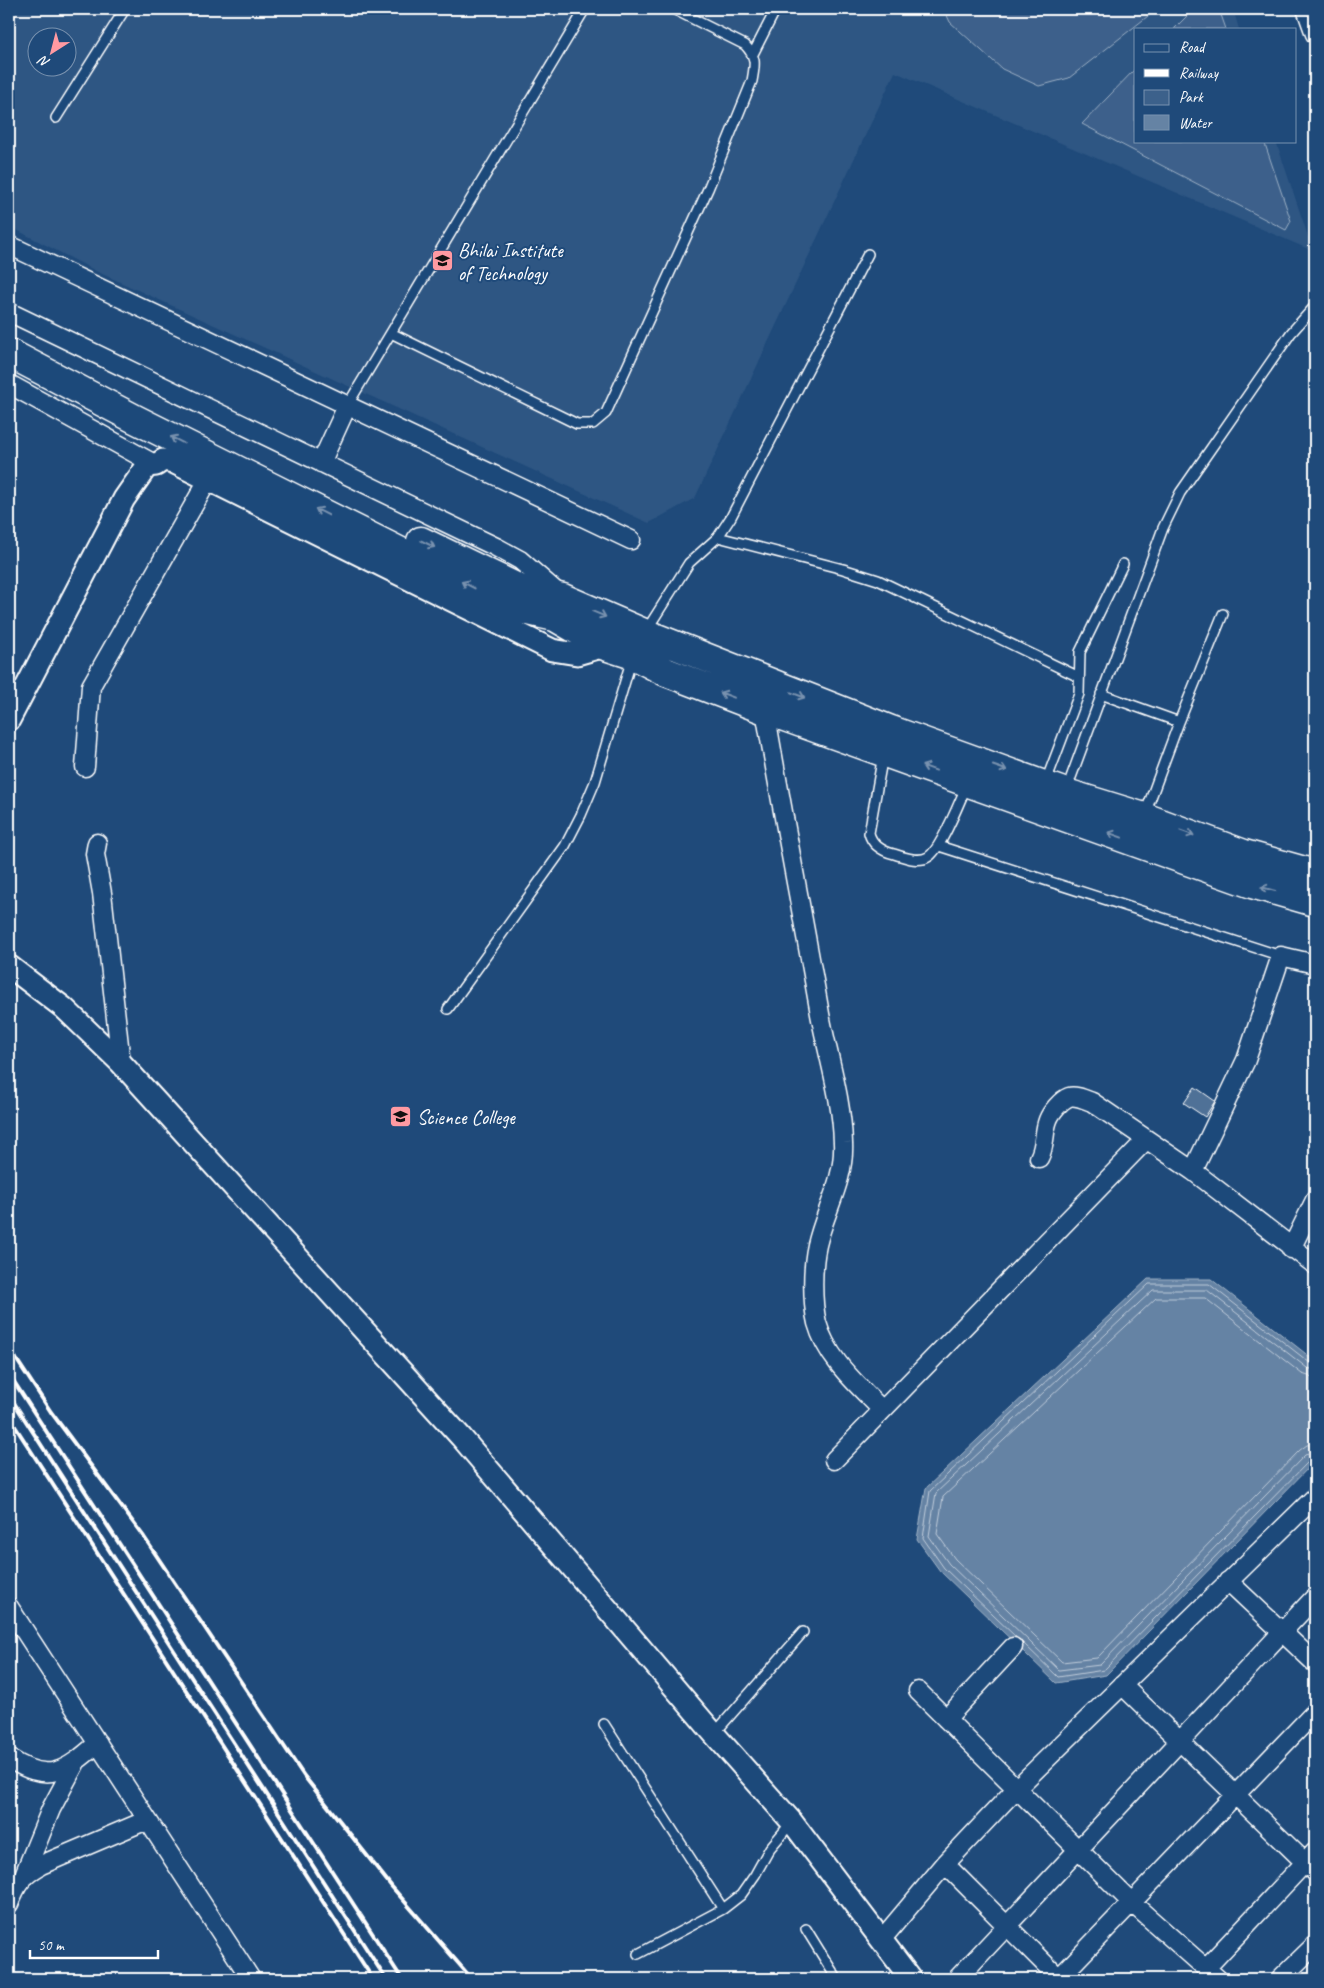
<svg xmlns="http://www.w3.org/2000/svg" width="1324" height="1988" font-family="Caveat,sans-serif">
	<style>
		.built { fill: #2e5683; fill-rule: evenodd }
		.green { fill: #3c618b; stroke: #9eb0c5 }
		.water { fill: #6583a4; stroke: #a3b5c8 }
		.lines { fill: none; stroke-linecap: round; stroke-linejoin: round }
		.shore { stroke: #c1cddb; stroke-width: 1 }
		.building { fill: #507197; stroke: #fff }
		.service-casing { stroke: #fff; stroke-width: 12 }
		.minor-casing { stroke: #fff; stroke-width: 21 }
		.tertiary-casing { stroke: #fff; stroke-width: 25 }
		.primary-casing { stroke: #fff; stroke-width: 31 }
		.service { stroke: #1f4a7a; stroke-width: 9 }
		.minor { stroke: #1f4a7a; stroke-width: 18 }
		.tertiary { stroke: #1f4a7a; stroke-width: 21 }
		.primary { stroke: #1f4a7a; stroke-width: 28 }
		.rail { stroke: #fff; stroke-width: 4 }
		.oneway { stroke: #7992af }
		.labels { text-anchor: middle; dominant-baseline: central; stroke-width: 4; stroke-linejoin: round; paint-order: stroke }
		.poi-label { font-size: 20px; fill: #fff; stroke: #1f4a7a; text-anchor: start }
	</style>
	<rect width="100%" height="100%" fill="#1f4a7a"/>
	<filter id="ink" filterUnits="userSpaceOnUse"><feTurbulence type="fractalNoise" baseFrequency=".02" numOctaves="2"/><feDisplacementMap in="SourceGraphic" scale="10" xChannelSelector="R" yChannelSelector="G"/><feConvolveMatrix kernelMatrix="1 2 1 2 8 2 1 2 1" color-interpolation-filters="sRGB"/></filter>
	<g filter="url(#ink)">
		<path class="built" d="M9,9H1233L1239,29H1135V141H1276L1313,251L895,72L695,498L649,523L98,272L9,226ZM38,38H68V68H38Z"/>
		<path class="green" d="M944,9H1157L1069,78L1039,86L1002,69L950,22Z
			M1194,9H1219L1226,29H1174Z
			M1135,69V141H1264L1291,221L1286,230L1082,124Z"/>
		<path class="water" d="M1148,1279H1211L1315,1361V1461L1106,1675L1056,1683L940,1571L917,1539L926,1488Z"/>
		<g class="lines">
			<path class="shore" d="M1315,1370L1307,1368L1207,1290H1153L936,1493L929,1536L949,1564L1059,1670L1100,1665L1305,1455L1315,1452
				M1315,1378L1302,1374L1205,1298H1156L943,1497L937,1534L955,1559L1062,1662L1097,1658L1300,1450L1307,1445L1315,1444
				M1017,1638L944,1568L923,1538L930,1491L1149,1284H1209L1310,1363L1315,1364
				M1022,1642L1058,1677L1104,1670L1310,1460L1315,1458"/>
		</g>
		<path class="building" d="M1195,1087L1215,1101L1205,1117L1184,1103Z"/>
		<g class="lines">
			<defs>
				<path id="service" d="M753,54L776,9
					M56,118L125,9
					M391,333L577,424H593L606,413L708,189L752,81C755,64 757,58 745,45L673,9
					M347,406L585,9
					M718,537L843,569L878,580L1079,677
					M646,631L689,563L718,537L731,517L868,254
					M1101,694L1179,722
					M883,755L869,833C872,845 882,851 894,854C904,857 919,863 928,857C941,850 960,800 967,785
					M1045,784L1079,694L1080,652L1123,564
					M1066,791L1163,528L1180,493L1291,333L1315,306
					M1145,814L1179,722L1223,614
					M939,846L1281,956
					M448,1009L565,846L581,815L595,782L632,658
					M604,1724L723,1909
					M714,1734L803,1632
					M806,1929L837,1979
					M638,1954L723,1909L741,1895L755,1875L770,1848L792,1822"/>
				<path id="minor" d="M1306,9L1315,34
					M9,245L631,540
					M9,312L496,547L520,560L559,594
					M9,384L156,465
					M321,463L347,406
					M765,710C782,811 802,912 820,1014C828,1057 842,1099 843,1143C845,1180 825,1210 817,1245C812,1267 812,1302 817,1323C827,1359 857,1384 882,1410
					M85,767L91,686L208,480
					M97,843L95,854L102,893L121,1063
					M1039,1158C1046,1145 1043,1133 1048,1120C1051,1112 1061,1100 1069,1097C1076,1095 1086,1100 1092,1102L1193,1171L1315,1265
					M1193,1171L1246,1060L1281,956L1315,964
					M1291,1249L1315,1200
					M834,1460L1146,1140
					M1228,1581L1315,1663
					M9,1607L251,1979
					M1122,1685L1315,1872
					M918,1691L1132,1903L1218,1979
					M946,1719L1013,1647
					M9,1758C48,1785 66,1771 98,1743
					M945,1864L1059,1978
					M24,1875L51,1809L75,1764
					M9,1904C17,1883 21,1877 41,1865L147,1820
					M882,1939L945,1864L1016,1789L1315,1497
					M1205,1969L1315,1852
					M957,1979L1315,1597
					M1058,1979L1315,1712
					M1280,1979L1315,1945"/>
				<path id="tertiary" d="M9,720L124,499L147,466L156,465L163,460L173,462L552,650L577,654L605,646
					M9,966L64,1008L121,1063L461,1437L714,1734L792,1822L911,1979"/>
				<path id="primary" d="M9,353L135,419L511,607L555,617L605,646L633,655L666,672L765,710L1252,884L1315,902
					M421,541L520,589L563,598L644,633L891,730L1066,793L1144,817L1244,854L1315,874"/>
			</defs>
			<use href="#service" class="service-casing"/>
			<use href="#minor" class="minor-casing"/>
			<use href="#tertiary" class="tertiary-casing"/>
			<use href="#primary" class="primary-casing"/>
			<use href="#service" class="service"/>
			<use href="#minor" class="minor"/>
			<use href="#tertiary" class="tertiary"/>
			<use href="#primary" class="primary"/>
			<path class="rail" d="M9,1348L51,1412L144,1537L304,1776L392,1887L472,1979
				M9,1374L402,1979
				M9,1395L386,1979
				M9,1417L373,1979"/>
		</g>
		<defs><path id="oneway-shaft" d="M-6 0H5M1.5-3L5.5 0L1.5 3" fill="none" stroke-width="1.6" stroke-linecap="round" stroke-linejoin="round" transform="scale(1.25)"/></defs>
		<g class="oneway">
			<use href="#oneway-shaft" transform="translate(177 440) rotate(-153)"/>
			<use href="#oneway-shaft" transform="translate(322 512) rotate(-153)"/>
			<use href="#oneway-shaft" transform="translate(428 544) rotate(26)"/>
			<use href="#oneway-shaft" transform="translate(468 585) rotate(-153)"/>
			<use href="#oneway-shaft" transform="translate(599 614) rotate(23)"/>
			<use href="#oneway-shaft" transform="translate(727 695) rotate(-159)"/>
			<use href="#oneway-shaft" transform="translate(798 695) rotate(21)"/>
			<use href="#oneway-shaft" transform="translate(929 768) rotate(-160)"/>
			<use href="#oneway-shaft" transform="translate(1000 768) rotate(19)"/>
			<use href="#oneway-shaft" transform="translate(1187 833) rotate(20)"/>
			<use href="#oneway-shaft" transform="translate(1115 835) rotate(-160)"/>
			<use href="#oneway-shaft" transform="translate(1268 889) rotate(-164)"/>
		</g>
	</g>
	<defs>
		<symbol id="university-square" viewBox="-11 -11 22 22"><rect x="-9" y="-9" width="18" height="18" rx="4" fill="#ff9aa2" stroke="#1f4a7a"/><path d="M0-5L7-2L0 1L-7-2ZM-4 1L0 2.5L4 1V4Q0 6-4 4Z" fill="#111"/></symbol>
	</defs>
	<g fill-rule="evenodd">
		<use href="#university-square" x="430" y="248" width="25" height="25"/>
		<use href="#university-square" x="388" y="1104" width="25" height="25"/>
	</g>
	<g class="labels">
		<g class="poi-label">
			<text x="458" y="250">Bhilai Institute<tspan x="458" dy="23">of Technology</tspan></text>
			<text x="417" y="1117">Science College</text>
		</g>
	</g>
	<rect width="1324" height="1988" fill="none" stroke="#1f4a7a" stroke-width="30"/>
	<rect x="15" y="15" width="1294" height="1958" fill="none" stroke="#fff" stroke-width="2" filter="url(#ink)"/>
	<rect x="1134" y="28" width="162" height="115" fill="#1f4a7a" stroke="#7992af"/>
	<rect x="1144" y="44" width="25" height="8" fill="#1f4a7a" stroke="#7992af"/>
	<text x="1179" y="52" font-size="15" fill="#ffffff">Road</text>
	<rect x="1144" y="69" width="25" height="8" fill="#ffffff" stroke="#7992af"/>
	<text x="1179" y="78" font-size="15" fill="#ffffff">Railway</text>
	<rect x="1144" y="90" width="25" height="15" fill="#3c618b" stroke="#7992af"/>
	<text x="1179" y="102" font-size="15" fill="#ffffff">Park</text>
	<rect x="1144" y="115" width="25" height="15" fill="#6583a4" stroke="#7992af"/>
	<text x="1179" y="128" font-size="15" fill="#ffffff">Water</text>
	<g transform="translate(52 52) rotate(216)"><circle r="24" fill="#1f4a7a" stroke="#7992af"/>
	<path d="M0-4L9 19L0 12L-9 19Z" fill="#ff9aa2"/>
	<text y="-8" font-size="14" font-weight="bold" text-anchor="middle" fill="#ffffff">N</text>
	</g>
	<path d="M30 1950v8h128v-8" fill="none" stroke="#ffffff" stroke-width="2.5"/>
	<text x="38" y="1950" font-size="15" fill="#ffffff" stroke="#1f4a7a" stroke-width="4" paint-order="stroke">50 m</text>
</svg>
